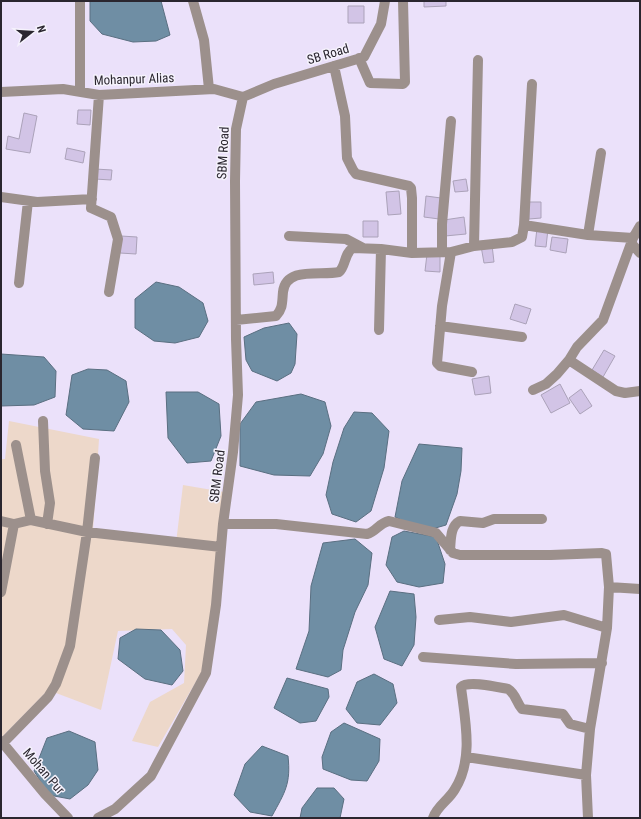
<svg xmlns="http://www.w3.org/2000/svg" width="641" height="819" font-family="'Roboto Condensed',sans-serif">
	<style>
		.industrial { fill: #edd8ca }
		.water { fill: #6f8ea4; stroke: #5a6f81 }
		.building { fill: #d2c4e6; stroke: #aba2b9 }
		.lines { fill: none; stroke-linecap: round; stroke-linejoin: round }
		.minor { stroke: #9c908c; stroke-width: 10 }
		.labels { text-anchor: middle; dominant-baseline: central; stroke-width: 3; stroke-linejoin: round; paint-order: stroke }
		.street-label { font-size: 13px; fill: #2a262f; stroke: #f5f2fc }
	</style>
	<rect width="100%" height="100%" fill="#ebe1fa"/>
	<path class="industrial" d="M9,421L99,439L93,531L176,543L183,485L224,492L205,666L158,747L132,741L150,702L184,683L186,645L172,629L118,631L101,710L48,690L2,737L1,736V459H5Z"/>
	<path class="water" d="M90,1H161L170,35L156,41L133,42L102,34L90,21Z
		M156,282L179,287L203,303L208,321L199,337L175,343L154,341L135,328V299Z
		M289,323L297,334L295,364L291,373L277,381L252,371L246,360L244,337L264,328Z
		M1,354L44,357L56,371L55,397L34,405L1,406Z
		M88,369L107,370L126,381L129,402L114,431L83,429L66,415L72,375Z
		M166,392H198L219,404L221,436L211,461L187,463L168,438Z
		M301,394L325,402L331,426L323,454L310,476L274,475L240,466V424L256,402Z
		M354,412L372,413L389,431L384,468L371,511L356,522L332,514L326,495L333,462L344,428Z
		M419,444L462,448L461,471L457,494L446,525L425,531L395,517L402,481Z
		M404,531L436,537L445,564L443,583L419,587L397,582L386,565L392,537Z
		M355,539L372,553L368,585L355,612L343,650L341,670L328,677L296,669L309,631L311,586L323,543Z
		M390,591L414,594L416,617L414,645L402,666L384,659L375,627Z
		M136,629L161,630L180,650L183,671L172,685L145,679L118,659L120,638Z
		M374,674L393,684L397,703L380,725L357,723L346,709L357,682Z
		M287,678L328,689L329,697L316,721L300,723L274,708Z
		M344,723L380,739L379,761L367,781L351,780L323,769L322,757L331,732Z
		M69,731L95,742L98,770L88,785L70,799L49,795L34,771L47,738Z
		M262,746L288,756C291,784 285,792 272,816L250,812L234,795L245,764Z
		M317,788H334L344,799L340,818H300L302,808Z"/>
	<path class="building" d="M424,1H446V6L424,7Z
		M348,6H364V23H348Z
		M78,110H91L90,125L77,124Z
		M24,113L37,116L30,153L6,149L8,136L19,139Z
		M67,148L85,152L83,163L65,159Z
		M95,169L112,170L111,180L95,179Z
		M466,179L468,191L455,192L453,181Z
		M399,191L401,214L388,215L386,192Z
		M426,196L441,198L439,219L424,217Z
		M529,202H541V218L529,219Z
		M464,217L466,234L445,236L444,220Z
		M363,221H378V237H363Z
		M537,228L548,229L546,247L535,246Z
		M121,236L137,237L136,254L120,253Z
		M552,237L568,239L566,253L550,250Z
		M492,245L494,262L484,263L481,246Z
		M427,254H440V272L425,271Z
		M273,272L274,283L254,285L253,274Z
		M515,304L531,309L526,324L510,319Z
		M604,350L615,356L603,377L592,370Z
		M489,376L491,393L475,395L472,379Z
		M560,384L570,403L551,413L541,395Z
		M581,389L592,406L580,414L569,398Z"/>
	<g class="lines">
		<path class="minor" d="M193,1L204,40L209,89
			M359,58L370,83L403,84L405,82L403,1
			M334,66L345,116L347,158L353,170L356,174L409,186L411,188L412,198V253
			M1,92L63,89L99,95L214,89L243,97
			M80,92V1
			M99,95L91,208L111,217L118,239L109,292
			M243,97L274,84L364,57L381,24L385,1
			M1,197L37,202L92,199
			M524,225L588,235L633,238
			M588,235L601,153
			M289,236L346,239L363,248
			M632,244L640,253
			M474,246L478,60
			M442,252V224L451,121
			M451,252L442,306L437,363L440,366L472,372
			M19,283L28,201
			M236,320L276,316C283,309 282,302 283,292C286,266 321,276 339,272C346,266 344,253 353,248L381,249L412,253L451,252L474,246L512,242L522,237L524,225L532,84
			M440,326L522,337
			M379,330L381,249
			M569,360L616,391L625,393L640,391
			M533,390L546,384L557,374L569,360L577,347L603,320L633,238L640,226
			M43,421L45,471L50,503L47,524
			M16,445L31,520L87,532L221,547
			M1,521L14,524L31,520
			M223,524H276L367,534C376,532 379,523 389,521L433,532L436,533L453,553L460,555H551L602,553L606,554L609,587L607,628L590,729L586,775L588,818
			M450,550C451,540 450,526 460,521L483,523L494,519H542
			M609,587L640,589
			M1,592L14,524
			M439,620L470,617L511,622L564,615L607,628
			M423,657L516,664L602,663
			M1,741L45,794L68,818
			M3,743L48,697L56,684L70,646L87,532L95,458
			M466,757L586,775
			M98,818L115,809L151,776L206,673L216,605L223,524L233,452L238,395L236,339L235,181L236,129L243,97
			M433,818C437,806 449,800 455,789C474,759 465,720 461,687C468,680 497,687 508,689C516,694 516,702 522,709L563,714L570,724L590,729"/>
	</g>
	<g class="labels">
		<g class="street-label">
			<text transform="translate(328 54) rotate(-17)">SB Road</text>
			<text transform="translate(134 79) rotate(-2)">Mohanpur Alias</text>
			<text transform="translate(223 153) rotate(-87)">SBM Road</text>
			<text transform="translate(217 476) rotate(-83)">SBM Road</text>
			<text transform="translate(44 771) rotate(49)">Mohan Pur</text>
		</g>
	</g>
	<rect width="641" height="819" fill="none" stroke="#2a262f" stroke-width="4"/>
	<g transform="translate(32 32) rotate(73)" stroke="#f5f2fc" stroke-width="3" paint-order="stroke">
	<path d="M0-3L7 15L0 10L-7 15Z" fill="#2a262f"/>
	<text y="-6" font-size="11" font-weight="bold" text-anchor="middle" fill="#2a262f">N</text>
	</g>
</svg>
